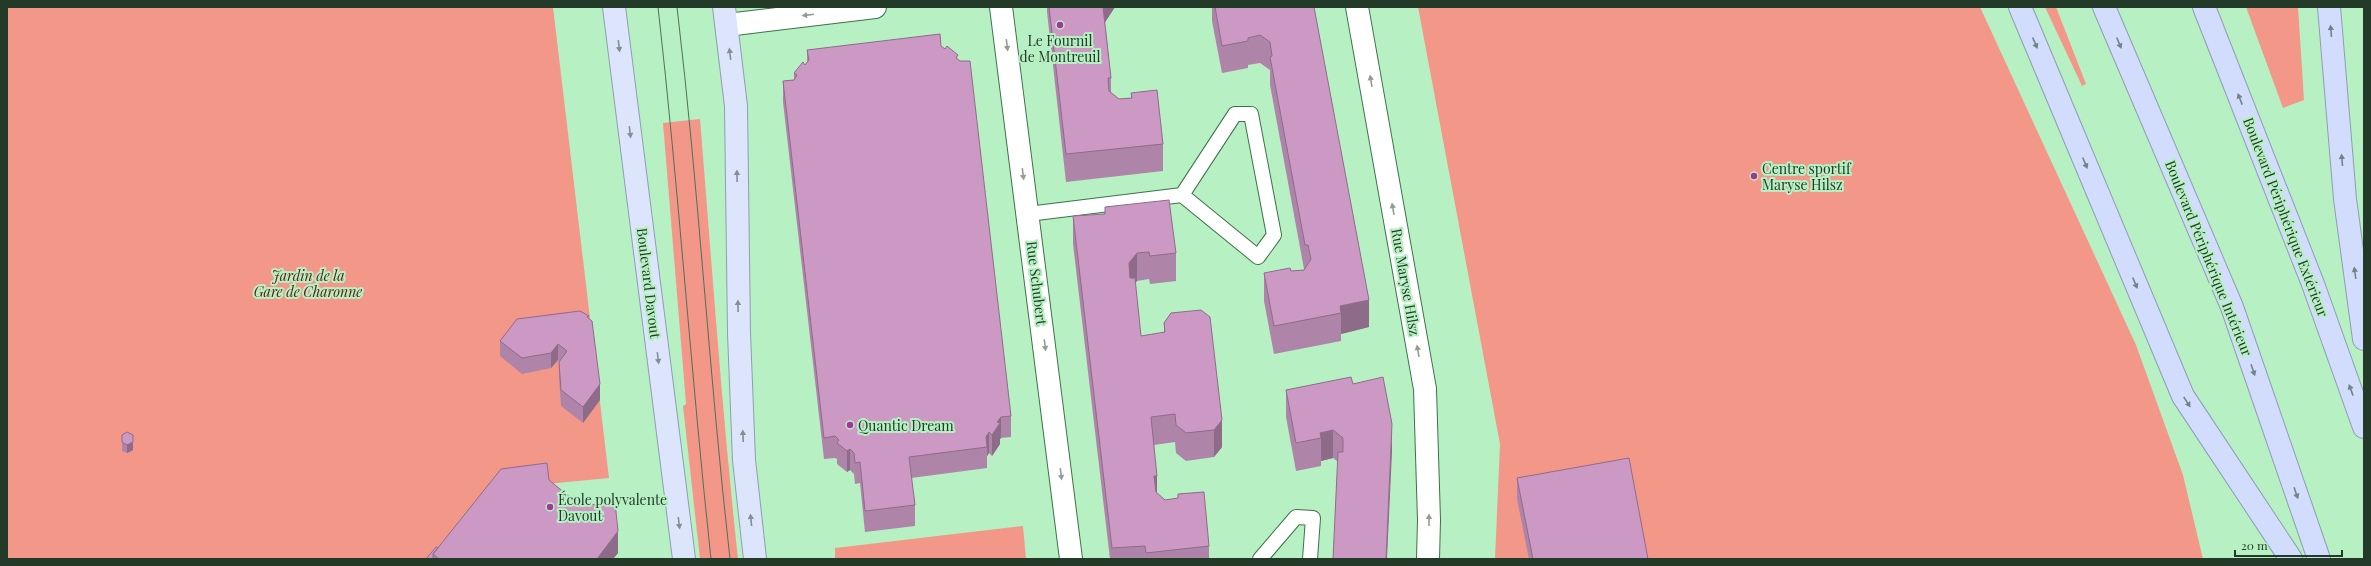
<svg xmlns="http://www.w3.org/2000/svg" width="2371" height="566" font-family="'Playfair Display',serif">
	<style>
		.green { fill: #f39888 }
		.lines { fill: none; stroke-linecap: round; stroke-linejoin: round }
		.service-casing { stroke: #3c724a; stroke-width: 16 }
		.minor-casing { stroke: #3c724a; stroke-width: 24 }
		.primary-casing { stroke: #8e9eb2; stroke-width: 24 }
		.trunk-casing { stroke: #8e9eb2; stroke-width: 24 }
		.service { stroke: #fff; stroke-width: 14 }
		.minor { stroke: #fff; stroke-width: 22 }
		.primary { stroke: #dde5fd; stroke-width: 22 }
		.trunk { stroke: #d2dcfc; stroke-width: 22 }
		.tram { stroke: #4f7157; stroke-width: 1 }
		.wall { fill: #af84a9 }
		.shaded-wall { fill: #8f6b8a }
		.building { fill: #cc99c5; stroke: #8f6b8a }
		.oneway { fill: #919c94 }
		.oneway2 { fill: #728388 }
		.oneway3 { fill: #809093 }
		.poi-dot { fill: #a13799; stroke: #b7f0c3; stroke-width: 1.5 }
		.labels { text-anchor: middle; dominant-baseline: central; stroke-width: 4; stroke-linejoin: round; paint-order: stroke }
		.poi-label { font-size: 14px; fill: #233a29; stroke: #b7f0c3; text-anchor: start }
		.street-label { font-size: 14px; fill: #233a29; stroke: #b7f0c3 }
		.park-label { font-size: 14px; font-style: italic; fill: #5e180f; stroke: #b7f0c3 }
	</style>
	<rect width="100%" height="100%" fill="#b7f0c3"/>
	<path class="green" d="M7,7H553L609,478L547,484L446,559H7Z
		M1418,7H1980L2136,345L2183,475L2203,559H1495L1500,444Z
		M2045,7H2056L2086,84L2082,86Z
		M2246,7H2298L2304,100L2283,108Z
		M700,119C712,266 722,412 738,559H700L683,406L686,404L663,123Z
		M1023,526L1026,559H835V548Z"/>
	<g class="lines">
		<defs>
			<path id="service" d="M1028,214L1182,195L1258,257L1274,235L1251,114H1235L1182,195
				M1260,559L1296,517L1313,518L1310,559"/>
			<path id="minor" d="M1001,7L1071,559
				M1357,7L1425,389L1429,520L1428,559
				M727,25L875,7"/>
			<path id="primary" d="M614,7L684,559
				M724,7L736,106L739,333L744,460L755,559"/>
			<path id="trunk" d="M2020,7L2183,396L2291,559
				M2104,7L2232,307L2319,559
				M2204,7L2313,284L2364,427
				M2329,7L2345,199L2364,339"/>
		</defs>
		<use href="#service" class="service-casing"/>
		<use href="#minor" class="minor-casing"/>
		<use href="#primary" class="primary-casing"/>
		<use href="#trunk" class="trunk-casing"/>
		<use href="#service" class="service"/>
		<use href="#minor" class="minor"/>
		<use href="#primary" class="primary"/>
		<use href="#trunk" class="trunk"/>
		<path class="tram" d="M658,7C679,191 691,375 711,559
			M677,7C699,191 709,375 730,559"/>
	</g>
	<path class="wall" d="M1047,7H1115L1105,22L1111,78V93L1119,99L1131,98V93L1163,144V171L1066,182L1047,12Z
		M1212,7H1314L1369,327L1341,334V341L1274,354L1264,301V273L1291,271L1304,270V269L1270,85V70L1260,63L1248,65V68L1222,73L1212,21Z
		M941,46L958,59L1011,416V437L1001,438L1000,439V444L992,456L989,453L987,456V468L911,478L915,505V526L865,532L860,483L855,484L854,474L850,470L847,472L837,464V459L835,458L824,459L783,102V81L794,80V73L805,65L807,62V50Z
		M1073,216L1176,253V281L1150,284L1149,279L1137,281L1135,283L1141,336L1164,333V323L1171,313L1222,447L1214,457L1186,461L1176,453L1175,442L1154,445L1157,493L1165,500L1178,498V494L1209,546V559H1110L1073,244Z
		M589,319L600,400L583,423L561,406L559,378V361L558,360L551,368L522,374L500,356V341Z
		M1353,384L1392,452L1337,461L1333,458L1321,461V466L1296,471L1286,417V390Z
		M122,435L133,450L127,453L122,451Z
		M1517,478L1648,559H1529L1517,499Z
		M549,480L618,553L613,559H426L438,548Z"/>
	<path class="shaded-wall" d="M1102,7H1115L1102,27Z
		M1137,253V281L1129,291V263Z
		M1369,300V327L1341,334V313L1340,306Z
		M558,344V360L551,368V353Z
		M600,384V400L583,423V407Z
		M1001,417V438L1000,439V444L992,456V435L997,422Z
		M1222,420V447L1214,457V430Z
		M1392,424V452L1387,559H1386Z
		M1333,430V458L1321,461V438L1320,433Z
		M989,432V453L987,456V447L986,437Z
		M133,442V450L127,453V445Z
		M850,449V470L847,472V451Z
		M1154,476H1157V504H1154Z
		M618,531V553L613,559H597Z"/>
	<path class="building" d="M1049,7H1103L1111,78H1108L1109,91L1119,99L1132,98L1131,93L1157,90L1163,144L1066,154Z
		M1215,7H1314L1369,300L1340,306L1341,313L1274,326L1264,273L1290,268L1291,271L1304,270L1311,259L1308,245H1305L1270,57L1272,56L1270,42L1260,35L1248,38V41L1222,46Z
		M940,34L941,46L945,49L947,46L958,55L956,58L960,61H970L1011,416L1001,417L997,422L1000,423L992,435L989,432L986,437L987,447L909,457L915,505L865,511L860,462L855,463L854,453L850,449L847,451L837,443L839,440L835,436L824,438L783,81L794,80L797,75L794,73L803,62L805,65L809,60L807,50Z
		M1169,200L1176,253L1150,256L1149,252L1137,253L1129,263L1130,278H1135L1141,336L1165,332L1164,323L1171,313L1201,310L1210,317L1222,420L1214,430L1186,433L1176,425L1175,414L1151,417L1157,476H1154L1156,492L1165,500L1178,498V494L1204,492L1209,546L1146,553L1145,546L1112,548L1073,216L1105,214V207Z
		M580,311L589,316L587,317L592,321L600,384L583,407L561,390L559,362L567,351L558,344L551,353L522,358L500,341L517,319Z
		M1351,377L1353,384L1383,377L1392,424L1386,559H1333L1338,452H1343V438L1333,430L1320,433L1321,438L1296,443L1286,390Z
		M127,432L133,435V442L127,445L122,442V435Z
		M1629,458L1648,559H1533L1517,478Z
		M547,463L549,480L581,506L615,502L618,531L597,559H439L433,554L501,469Z
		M436,547L438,548L433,554V559H426Z"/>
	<defs><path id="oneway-solid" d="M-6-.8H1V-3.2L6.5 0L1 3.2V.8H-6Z"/></defs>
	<g class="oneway">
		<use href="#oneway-solid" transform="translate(808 15) rotate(173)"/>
		<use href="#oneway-solid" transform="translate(1007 45) rotate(83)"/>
		<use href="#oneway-solid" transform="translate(1371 81) rotate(-100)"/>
		<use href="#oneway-solid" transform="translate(1023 174) rotate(83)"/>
		<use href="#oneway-solid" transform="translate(1393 209) rotate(-100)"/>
		<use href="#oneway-solid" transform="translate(1045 345) rotate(83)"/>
		<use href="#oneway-solid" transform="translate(1418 351) rotate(-100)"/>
		<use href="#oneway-solid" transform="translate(1061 474) rotate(83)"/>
		<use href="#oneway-solid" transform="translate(1429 520) rotate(-90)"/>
	</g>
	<g class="oneway2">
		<use href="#oneway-solid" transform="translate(2331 31) rotate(-95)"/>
		<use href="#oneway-solid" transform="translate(2035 43) rotate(67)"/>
		<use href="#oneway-solid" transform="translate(2119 43) rotate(67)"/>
		<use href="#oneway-solid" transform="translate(2240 99) rotate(-111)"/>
		<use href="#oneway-solid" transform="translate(2342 160) rotate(-95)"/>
		<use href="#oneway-solid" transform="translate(2085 163) rotate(67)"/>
		<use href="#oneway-solid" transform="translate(2355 273) rotate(-98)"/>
		<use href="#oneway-solid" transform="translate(2135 283) rotate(67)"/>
		<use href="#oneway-solid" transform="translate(2253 370) rotate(71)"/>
		<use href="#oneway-solid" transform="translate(2351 390) rotate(-110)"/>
		<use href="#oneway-solid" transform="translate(2187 402) rotate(57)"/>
		<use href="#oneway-solid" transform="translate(2296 493) rotate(71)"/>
	</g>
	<g class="oneway3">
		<use href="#oneway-solid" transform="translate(619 46) rotate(83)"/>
		<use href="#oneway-solid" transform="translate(730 54) rotate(-97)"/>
		<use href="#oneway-solid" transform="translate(630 132) rotate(83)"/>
		<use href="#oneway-solid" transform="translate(737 176) rotate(-91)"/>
		<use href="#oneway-solid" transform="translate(738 306) rotate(-91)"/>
		<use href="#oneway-solid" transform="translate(658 358) rotate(83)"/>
		<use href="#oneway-solid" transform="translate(743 436) rotate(-92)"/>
		<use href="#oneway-solid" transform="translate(751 520) rotate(-96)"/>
		<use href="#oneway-solid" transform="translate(679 523) rotate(83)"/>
	</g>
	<g class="poi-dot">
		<circle cx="1060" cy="25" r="4"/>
		<circle cx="1754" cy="176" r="4"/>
		<circle cx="850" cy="425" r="4"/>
		<circle cx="550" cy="507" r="4"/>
	</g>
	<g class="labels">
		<g class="poi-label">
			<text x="1060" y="40" text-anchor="middle">Le Fournil<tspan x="1060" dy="16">de Montreuil</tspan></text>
			<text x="1762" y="168">Centre sportif<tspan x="1762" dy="16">Maryse Hilsz</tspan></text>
			<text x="858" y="425">Quantic Dream</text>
			<text x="558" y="499">École polyvalente<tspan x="558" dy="16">Davout</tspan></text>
		</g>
		<g class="street-label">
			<text transform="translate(2286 217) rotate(69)">Boulevard Périphérique Extérieur</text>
			<text transform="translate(2209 258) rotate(68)">Boulevard Périphérique Intérieur</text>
			<text transform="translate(1406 282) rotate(80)">Rue Maryse Hilsz</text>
			<text transform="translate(649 283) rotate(83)">Boulevard Davout</text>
			<text transform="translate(1037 283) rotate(83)">Rue Schubert</text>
		</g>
		<g class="park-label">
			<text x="308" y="275">Jardin de la<tspan x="308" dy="16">Gare de Charonne</tspan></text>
		</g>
	</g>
	<rect width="2371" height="566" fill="none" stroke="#233a29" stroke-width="16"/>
	<path d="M2235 550v6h107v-6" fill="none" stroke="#233a29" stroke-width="2"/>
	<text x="2241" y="550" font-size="12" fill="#233a29" stroke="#b7f0c3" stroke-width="3" paint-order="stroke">20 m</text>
</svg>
